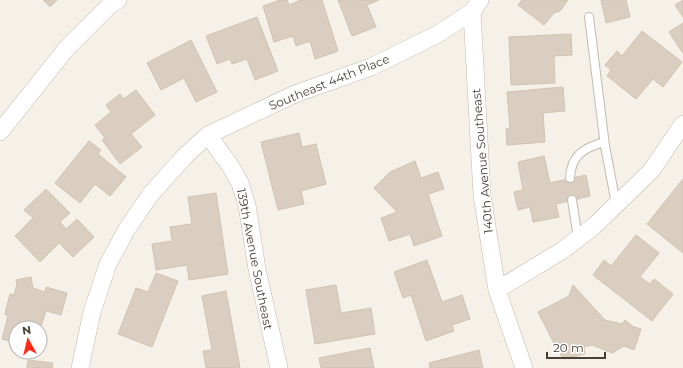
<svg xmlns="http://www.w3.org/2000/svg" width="683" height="368" font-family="Montserrat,sans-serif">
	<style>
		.building { fill: #dacec0; stroke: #d2c3b0 }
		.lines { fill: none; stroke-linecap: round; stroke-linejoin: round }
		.service-casing { stroke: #c4baad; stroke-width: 10 }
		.minor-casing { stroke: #c4baad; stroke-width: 18 }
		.service { stroke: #fff; stroke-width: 8 }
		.minor { stroke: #fff; stroke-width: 17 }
		.labels { text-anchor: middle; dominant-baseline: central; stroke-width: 3; stroke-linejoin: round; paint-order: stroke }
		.street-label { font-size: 12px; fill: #494036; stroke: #fff }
	</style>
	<rect width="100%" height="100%" fill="#f5f0e8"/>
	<path class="building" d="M43,0H57L50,7Z
		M280,0H287L289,5L301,0H322L338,51L315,59L310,41L296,46L293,36L274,42L263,6Z
		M338,0H379L367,5L376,27L352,36Z
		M522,0H568L560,11L554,13L544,25L518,5Z
		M601,0H626L630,17L606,23Z
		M683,0V17L675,5Z
		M257,17L278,71L255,80L247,59L232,64L230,59L217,64L206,36Z
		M683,23V52H682L669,32Z
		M642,31L682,62L663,87L653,79L636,99L607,76L611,70L605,65L617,51L622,56Z
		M571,34L572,55L554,56L555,83L511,85L509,37Z
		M191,40L217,92L196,102L184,78L161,90L147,63Z
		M563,87L565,111L543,113L545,142L507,145L506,129L510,128L507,92Z
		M136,90L155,115L131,134L142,147L120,164L102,140L105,138L95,125L111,112L106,105L120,94L124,99Z
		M299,133L302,147L316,144L326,184L301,191L304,204L278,210L261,142Z
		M89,141L101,150L98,154L126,177L110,196L95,184L80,203L55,183Z
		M544,156L550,183L586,175L590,196L556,204L559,217L533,222L530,207L518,210L514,192L523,190L518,162Z
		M415,161L421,178L438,172L444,189L428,194L442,236L414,246L410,234L389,241L381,218L397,212L374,188L390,172Z
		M683,179V253L647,224Z
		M46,189L70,213L60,222L66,229L77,219L94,237L73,257L59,243L40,262L15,236L33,218L24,210Z
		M216,193L228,274L189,280L187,265L156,270L152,244L172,241L170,227L192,224L188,197Z
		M636,235L659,253L640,277L650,284L654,279L673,294L652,321L593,275L604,260L611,266Z
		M427,260L442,302L462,295L470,319L452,325L454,331L426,341L411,295L403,298L394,272Z
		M156,273L178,281L152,347L118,334L136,288L148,292Z
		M31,277L33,288L45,292L46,287L67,293L61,315L46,311L41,326L37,325L36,328H16V343L2,339L8,316L5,314L10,294L14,295L17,284L16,280Z
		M336,285L341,313L371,308L375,334L315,344L306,290Z
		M573,285L605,320L622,324L625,320L632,326L641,329L634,350L624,346L612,353L592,345L584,347L585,354L564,359L559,353L538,312L569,296Z
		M226,291L240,368H206L203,351L212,350L202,296Z
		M370,348L374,368H321L319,358Z
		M479,350L483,368H430L429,363Z
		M28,360L53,363L52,368H27Z"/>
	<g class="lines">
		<defs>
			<path id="service" d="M589,17L605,146L616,204
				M570,178C571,155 584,148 604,142
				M572,200L578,238"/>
			<path id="minor" d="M480,0L472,12L482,195L497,290L524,368
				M0,132L66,49L111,4L118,0
				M208,135L231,167L240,183L247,205L257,269L279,368
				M497,290L563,250L594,226L651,171L683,124
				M80,368L92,312L108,264L127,229L150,195L184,157L208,135L295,94L371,67L436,35L472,12"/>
		</defs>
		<use href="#service" class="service-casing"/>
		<use href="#minor" class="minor-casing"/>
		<use href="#service" class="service"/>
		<use href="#minor" class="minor"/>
	</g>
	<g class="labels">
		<g class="street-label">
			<text transform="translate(329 82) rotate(-22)">Southeast 44th Place</text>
			<text transform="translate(482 161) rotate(-95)">140th Avenue Southeast</text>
			<text transform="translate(255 259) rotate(79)">139th Avenue Southeast</text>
		</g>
	</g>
	<g transform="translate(28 340) rotate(352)"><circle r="19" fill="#ffffff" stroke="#b6b3af"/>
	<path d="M0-3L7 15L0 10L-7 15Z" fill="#ff2915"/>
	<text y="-6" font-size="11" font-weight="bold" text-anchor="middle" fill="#494036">N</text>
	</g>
	<path d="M547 352v6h58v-6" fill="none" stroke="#494036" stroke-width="2"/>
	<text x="553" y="352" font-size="12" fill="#494036" stroke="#ffffff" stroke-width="3" paint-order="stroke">20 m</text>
</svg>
